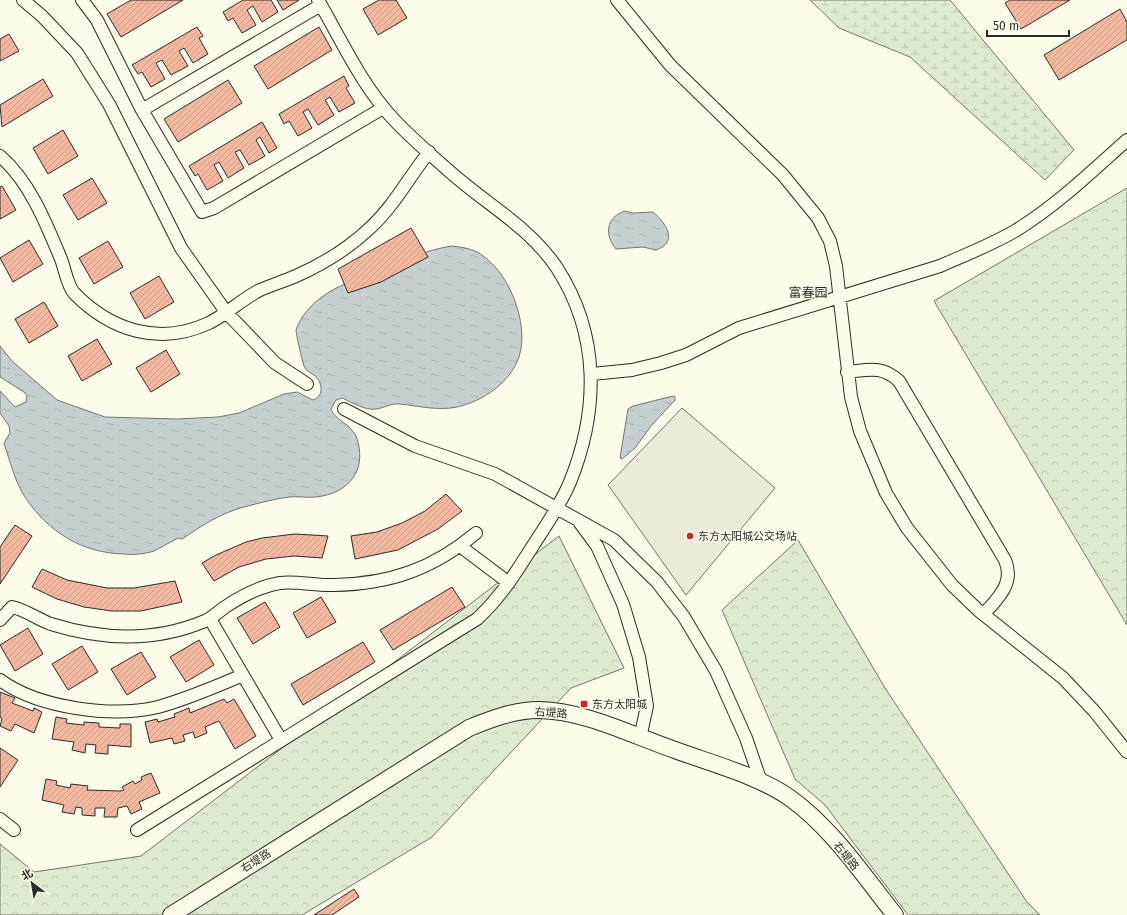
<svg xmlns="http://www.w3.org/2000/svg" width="1127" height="915" font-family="'Fira Sans','Noto Sans SC',sans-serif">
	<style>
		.forest { fill: url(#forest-crowns); stroke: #74746e }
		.wetland { fill: url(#wetland-marsh); stroke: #74746e }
		.parking { fill: #eceadb; stroke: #74746e }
		.water { fill: url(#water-ripples); stroke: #74746e }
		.building { fill: url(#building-hatch); stroke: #2b2b2b }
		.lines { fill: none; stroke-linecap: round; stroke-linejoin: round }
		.minor-casing { stroke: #2b2b2b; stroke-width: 14 }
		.major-casing { stroke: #2b2b2b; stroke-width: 18 }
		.minor { stroke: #fdfbea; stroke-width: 12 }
		.major { stroke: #fdfbea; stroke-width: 16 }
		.poi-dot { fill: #c62828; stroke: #fdfbea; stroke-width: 1.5 }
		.labels { text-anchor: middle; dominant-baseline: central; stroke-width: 3; stroke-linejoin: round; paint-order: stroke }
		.poi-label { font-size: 11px; fill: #2b2b2b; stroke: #fdfbea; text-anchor: start }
		.street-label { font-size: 11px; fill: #2b2b2b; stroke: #fdfbea }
		.quarter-label { font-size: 13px; fill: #2b2b2b; stroke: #fdfbea }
	</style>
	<defs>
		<pattern id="forest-crowns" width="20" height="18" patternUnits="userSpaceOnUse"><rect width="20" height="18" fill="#deebd1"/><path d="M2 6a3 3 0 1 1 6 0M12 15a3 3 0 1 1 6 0" fill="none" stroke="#bfcab4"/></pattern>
		<pattern id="wetland-marsh" width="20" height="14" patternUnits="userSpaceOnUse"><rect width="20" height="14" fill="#deebd1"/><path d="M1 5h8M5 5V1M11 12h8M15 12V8" fill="none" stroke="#bfcab4"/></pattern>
		<pattern id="water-ripples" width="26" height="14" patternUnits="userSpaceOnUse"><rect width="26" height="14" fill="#c7d0d0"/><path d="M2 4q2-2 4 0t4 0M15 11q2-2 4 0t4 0" fill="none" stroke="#abb3b3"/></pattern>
		<pattern id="building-hatch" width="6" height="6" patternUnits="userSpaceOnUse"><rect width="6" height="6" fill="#f2b8a0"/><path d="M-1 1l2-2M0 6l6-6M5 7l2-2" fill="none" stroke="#d09e8a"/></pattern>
	</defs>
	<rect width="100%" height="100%" fill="#fdfbea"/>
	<path class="forest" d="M1127,188V625L934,301Z
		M559,536L624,668L571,688L432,837L302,915H0V844L34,872L141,856Z
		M798,540L885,688L1027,902L1040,915H908L825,805L795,779L722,610Z"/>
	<path class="wetland" d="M810,0H950L1074,150L1045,180L910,57L839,28Z"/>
	<path class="parking" d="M682,408L775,488L686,595L608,485Z"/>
	<path class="water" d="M625,211L633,213L653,212C666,223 679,242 656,250L643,247L616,249C604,235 606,217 625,211Z
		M452,246C460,247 468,248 475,251C508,267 530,323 519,357C510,383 483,401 457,407C438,411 419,406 400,404C391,403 384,408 376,409C365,411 352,402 342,398L336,400L331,409C336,423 356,423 359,447C364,476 344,494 316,497C307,498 298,496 289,497C274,499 259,503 244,507C221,513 201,526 182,539L178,538C170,542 162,547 154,551C145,554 133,555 124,554C82,553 48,532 25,497C15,482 10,461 4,443L10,433L9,426L0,413V391L15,407L26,402L27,396L24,392L0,377V346L12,361L57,400L105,417L177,419L218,417L239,413L284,394L297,392L313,400C323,396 323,386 317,378C314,374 307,372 305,368C303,366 296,333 296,330C300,317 311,305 322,297C336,286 355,280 371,274C398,263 424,250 452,246Z
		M673,396L675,397V400L651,426L635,448L622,459L620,458L628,409L633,406Z"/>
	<path class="building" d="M131,0H183L121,37L107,14Z
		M243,0H271L278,12L262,22L253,6L247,10L256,25L242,33L233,18L228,21L223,12Z
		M277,0H299L283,10Z
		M379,0H396L407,18L378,35L363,9Z
		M1010,0H1070L1021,29L1005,3Z
		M1120,9L1127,22V40L1059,80L1044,55Z
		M197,27L203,36L199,38L208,54L193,63L184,48L179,51L188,66L171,75L162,60L156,63L165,79L151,87L142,72L138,74L132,65Z
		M319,27L332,50L268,89L254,66Z
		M9,34L19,51L0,61V39Z
		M344,76L349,86L346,88L355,103L339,112L330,97L325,100L334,115L318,125L308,109L303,112L312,128L298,136L289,121L284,124L279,114Z
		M43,79L53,96L2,127L0,105Z
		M228,80L242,103L178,142L164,119Z
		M262,122L277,148L269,153L260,137L256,140L265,156L249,165L240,150L235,152L244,168L228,178L219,162L214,165L223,181L207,190L198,174L195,176L189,166Z
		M63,130L78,156L48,174L33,148Z
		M92,178L107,203L78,220L63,195Z
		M2,186L16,210L0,219V187Z
		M411,228L428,257L381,282L348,293L338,269Z
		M29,240L43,264L13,282L0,258Z
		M108,241L123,267L94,284L79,258Z
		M159,276L174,302L145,319L130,293Z
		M44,302L58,326L29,343L15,319Z
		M97,339L112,364L82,381L68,356Z
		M166,350L180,374L151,392L136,368Z
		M446,494L462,511L438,529L398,550L355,559L351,536L377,532L402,523L425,511Z
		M15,525L32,536L0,584V547Z
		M295,534L328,536L322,558L294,556L266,559L239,567L214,581L202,563L216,555L246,542L262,538Z
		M42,569L67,580L107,588H134L175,581L182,602L141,611H112L84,607L57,599L32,587Z
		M452,587L465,607L393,650L380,630Z
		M321,597L336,622L307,638L293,613Z
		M265,602L280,627L253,644L237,618Z
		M28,628L43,654L15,671L0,645Z
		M199,640L214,665L186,682L170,657Z
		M363,642L375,662L303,705L291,684Z
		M82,646L98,672L68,690L52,664Z
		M141,652L156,677L127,695L111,669Z
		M0,692L15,698L12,703L33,711L34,708L42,712L34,733L15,724L11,731L0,726L2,719L0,717Z
		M224,699L227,703L234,699L256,736L235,749L219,721L205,727L207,733L195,738L193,732L183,735L185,741L174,744L172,738L150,743L145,722L157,719L158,722L175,717L174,714L189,708L190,713Z
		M56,717L67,719L66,723L84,725V722L99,723V727L120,728V724H131V747L108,745V754L95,753L96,745L86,744L85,753L72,750L74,742L52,739Z
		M0,748L18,760L0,787Z
		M151,773L160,793L139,802L142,809L131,814L127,806L118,808L117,817H104L105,808H95V816L82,815V808L76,807L74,814L62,812L64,805L42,800L46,779L57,781L56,785L70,788L71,784L88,786L87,790L120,791L124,790L122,787L133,781L135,784L142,780L141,777Z
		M354,889L359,897L332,915H314Z"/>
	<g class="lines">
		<defs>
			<path id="minor" d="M23,0L42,16L77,53L109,104L181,248L226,312L275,363L307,384
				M82,0L97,20L142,110L202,212L214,208L383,108
				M617,0L670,65L783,175L818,218L830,241L836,266L851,397L860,431L886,493L907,528L952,585L978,610L1063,678L1095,712L1127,752
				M142,110L321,5
				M0,156C30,182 46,223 61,259C65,269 67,285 74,293C111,331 160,346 209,323C227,314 242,299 260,290C272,285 284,281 296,276C323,264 349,248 370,228C394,206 409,177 429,152
				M847,372C869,370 881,365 899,381L1005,560C1015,583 998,598 984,614
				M592,374L632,370L661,363L686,355L739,328L940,266C965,255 991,245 1015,231C1056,206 1091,172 1127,140
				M344,409L415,446L495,474L614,540L657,582L684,617L716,671L746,738L761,782
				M580,523L597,546L623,604L639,657L647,706L640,738
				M460,546L509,583
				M210,619L281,740
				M0,620L12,607C26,610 37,619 51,624C102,640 155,642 205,621C212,618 218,612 225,607C240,597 261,586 280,583C298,581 316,586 334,585C390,584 433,569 476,533
				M0,680C38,708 112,718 158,707C187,699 215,687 243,675
				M0,819L14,830
				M137,830L477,619C501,597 517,571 534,544C547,524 561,504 570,482C599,410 600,335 557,268C529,226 484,203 448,170C428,152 399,128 383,107C357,75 339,36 318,0"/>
			<path id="major" d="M171,915L469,728C491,719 514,710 539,710C586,711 631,735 675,750C710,763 759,776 790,798C832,828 863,875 895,915"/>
		</defs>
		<use href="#minor" class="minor-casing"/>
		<use href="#major" class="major-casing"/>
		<use href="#minor" class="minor"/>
		<use href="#major" class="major"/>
	</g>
	<g class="poi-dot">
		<circle cx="690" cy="536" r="4"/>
		<rect x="580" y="700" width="8" height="8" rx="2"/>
	</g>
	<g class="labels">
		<g class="poi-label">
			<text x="698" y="536">东方太阳城公交场站</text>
			<text x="592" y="704">东方太阳城</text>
		</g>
		<g class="street-label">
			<text transform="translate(551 713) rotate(4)">右堤路</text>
			<text transform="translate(846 856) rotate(51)">右堤路</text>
			<text transform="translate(256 861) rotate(-32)">右堤路</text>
		</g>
		<g class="quarter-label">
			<text x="808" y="292">富春园</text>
		</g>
	</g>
	<g transform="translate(32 883) rotate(329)" stroke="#fdfbea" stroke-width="3" paint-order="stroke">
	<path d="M0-3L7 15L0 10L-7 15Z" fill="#2b2b2b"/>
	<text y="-6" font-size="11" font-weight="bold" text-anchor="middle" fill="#2b2b2b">北</text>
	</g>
	<path d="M987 30v6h82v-6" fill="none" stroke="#2b2b2b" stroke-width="2"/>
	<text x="993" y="30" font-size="12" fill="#2b2b2b" stroke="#fdfbea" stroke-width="3" paint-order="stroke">50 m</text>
</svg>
